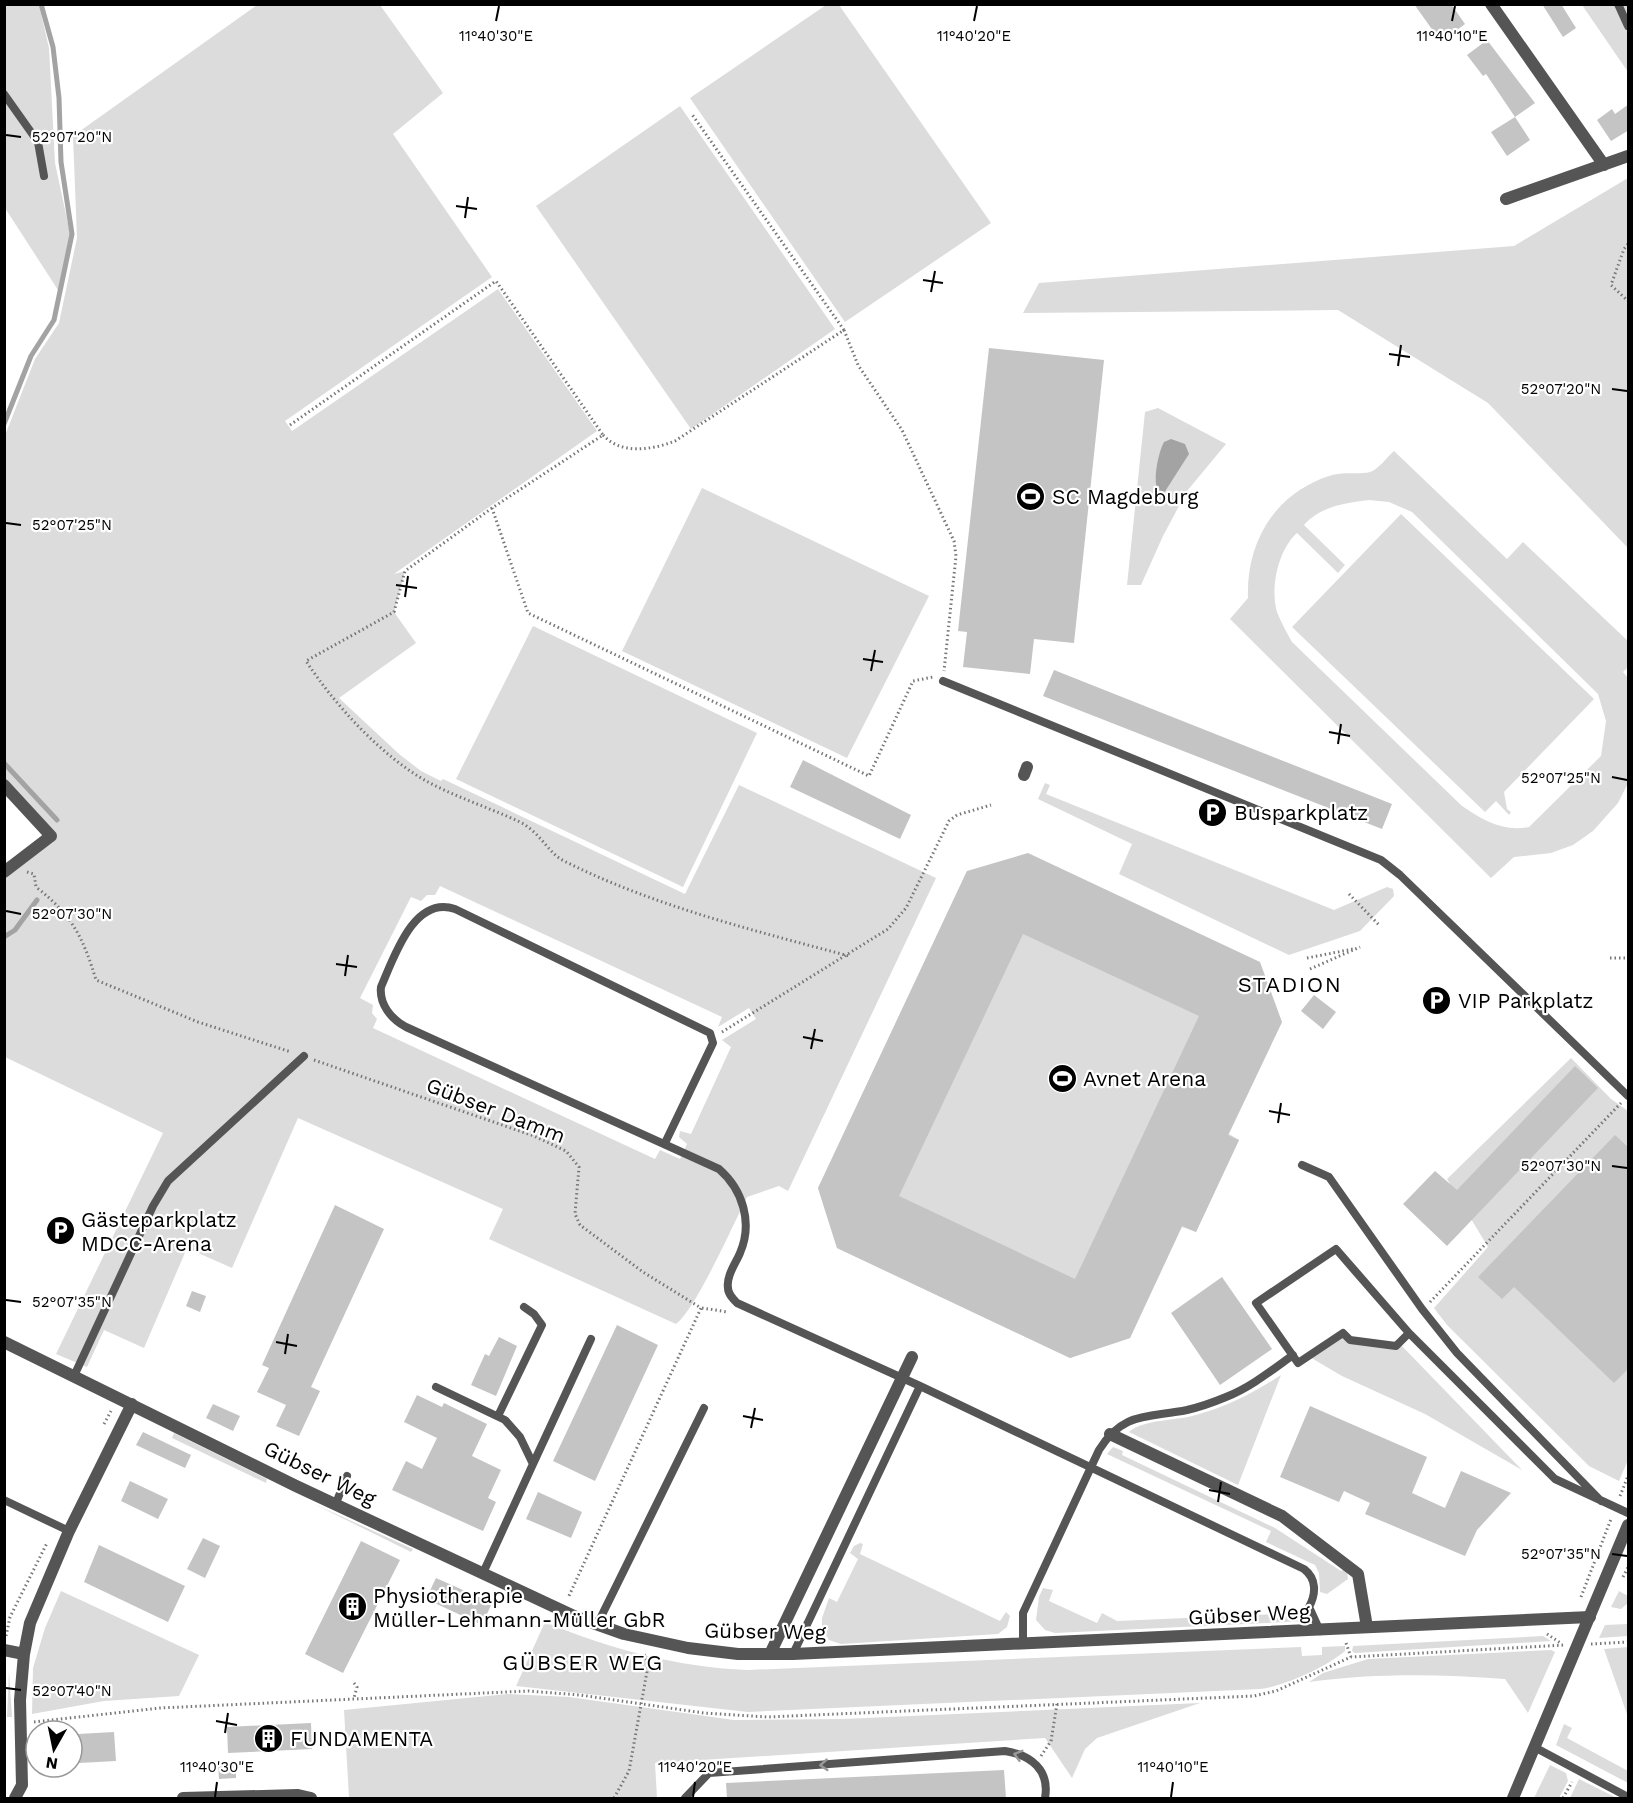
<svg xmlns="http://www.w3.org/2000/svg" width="1633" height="1803" font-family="'Work Sans',sans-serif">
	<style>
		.green { fill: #dcdcdc; fill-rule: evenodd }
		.water { fill: #a3a3a3 }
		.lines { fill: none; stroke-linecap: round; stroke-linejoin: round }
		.stream { stroke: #a3a3a3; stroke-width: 5 }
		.building { fill: #c4c4c4; fill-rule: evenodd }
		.path { stroke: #777; stroke-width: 3; stroke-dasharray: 1.5 3; stroke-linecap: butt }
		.service { stroke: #555; stroke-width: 8 }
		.pedestrian { stroke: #555; stroke-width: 12 }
		.minor { stroke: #555; stroke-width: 12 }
		.tertiary { stroke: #555; stroke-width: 12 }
		.oneway { stroke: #999 }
		.ticks { fill: none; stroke: #000; stroke-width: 2 }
		.labels { text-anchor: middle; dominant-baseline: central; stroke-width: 4.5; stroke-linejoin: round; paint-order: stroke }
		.poi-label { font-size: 21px; fill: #000; stroke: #fff; text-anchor: start }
		.street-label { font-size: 21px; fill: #000; stroke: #fff }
		.neighbourhood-label { font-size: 22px; letter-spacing: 1.5px; fill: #000; stroke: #fff }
		.ticks-label { font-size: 15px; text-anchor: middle; fill: #000; stroke: #fff; stroke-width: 4.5; stroke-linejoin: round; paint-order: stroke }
	</style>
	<rect width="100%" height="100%" fill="#fff"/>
	<path class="green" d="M5,5H39L49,48L55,163L71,238L58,290L5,208Z
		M257,5H380L443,93L393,134L492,277L285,421L292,431L498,289L597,431L394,574L405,571L394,612L416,643L339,698L399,754L421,771L441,781L443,779L685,894L739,785L936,878L788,1191L779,1186L747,1197C733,1225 696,1309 676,1324L489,1239L503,1209L298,1118L232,1268L187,1248L144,1348L104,1330L87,1367L56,1354L163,1133L5,1057V872L50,836L5,780L4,438L35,359L59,323L77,238L73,136ZM440,886L722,1017L718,1027L749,1008L756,1019L722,1040L731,1047L691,1134L680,1131L679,1137L687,1144L680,1159L660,1150L655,1159L373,1028L377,1019L372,1013L373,1005L360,998L411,897L421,901L427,895H435Z
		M826,5H839L991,223L845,322L690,98Z
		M1582,5H1628V72Z
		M680,106L835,329L691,429L536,206Z
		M1628,178V548L1488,403L1338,310L1023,313L1039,283L1514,246Z
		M1158,408L1226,444L1187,491L1163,536L1141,585H1127L1145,412Z
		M1394,451L1507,559L1523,542L1628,641V667L1623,672L1628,678V783L1618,803L1593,831L1573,845L1551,853L1514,857L1491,878L1230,619L1248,598C1246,543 1274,494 1329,476C1342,471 1359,475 1370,472C1378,470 1388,456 1394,451ZM1369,500L1389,502L1412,512L1598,694L1606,721L1601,756L1529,827C1502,832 1483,820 1462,806L1292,642C1287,633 1281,622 1277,612C1270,588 1278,550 1297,533L1338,573L1345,565L1304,525C1321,506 1345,503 1369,500Z
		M702,488L929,596L847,758L622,651Z
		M1401,514L1594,699L1504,792L1507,809L1511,812L1509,815L1496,801L1485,812L1292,627Z
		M533,626L757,733L683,887L456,779Z
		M1045,783L1050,785L1046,794L1334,910L1387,887L1393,889L1394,896L1360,931L1289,955L1119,874L1132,844L1038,799Z
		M967,871L1282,1022L1229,1134L1239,1140L1196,1232L1182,1227L1130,1338L1070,1358L837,1248L818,1188Z
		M1571,1058L1611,1099L1628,1111V1460L1619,1481L1589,1466L1447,1325L1434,1308L1488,1247L1447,1179Z
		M1343,1333L1350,1340L1400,1344L1522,1470L1425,1414L1342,1376L1308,1356Z
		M1281,1375L1238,1485L1129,1432C1144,1419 1176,1421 1196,1415C1226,1407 1255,1392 1281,1375Z
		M174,1433L267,1479L266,1483L172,1438Z
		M1113,1447L1123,1451L1122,1455L1275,1528L1341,1571L1346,1566L1348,1579L1327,1594L1320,1592L1319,1573L1315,1565L1266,1542L1271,1531L1107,1454Z
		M312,1503L413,1549L411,1552Z
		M860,1543L863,1544L860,1554L1000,1621L1006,1612L1010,1616L1007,1627L998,1634L841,1644L829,1640L822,1629V1618L829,1598L837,1602L858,1559L850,1553L854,1546Z
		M1628,1573L1619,1591L1628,1596V1603L1621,1609L1611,1607Z
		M1043,1588L1053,1590L1049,1601L1097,1623L1102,1613L1117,1621L1302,1613L1306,1621L1055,1633L1045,1630L1036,1620L1039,1597Z
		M61,1591L199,1655L179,1696L104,1701L32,1714L33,1668L45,1628Z
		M545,1622C610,1649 676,1667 747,1670L1301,1647L1302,1656L1322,1655V1647L1345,1646V1651C1326,1667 1285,1686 1260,1689L748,1712L516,1686Z
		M1628,1624V1636L1599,1638L1605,1625Z
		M1543,1636L1551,1641L1355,1653L1352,1651L1353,1646Z
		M1628,1647V1717L1604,1649Z
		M1551,1650L1555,1652L1528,1713L1505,1679C1439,1674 1375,1673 1309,1682L1323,1673L1368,1659Z
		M9,1671L12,1717H7Z
		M508,1694L569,1697L734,1720L843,1719L1200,1703L1097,1738L1085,1749L1072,1778L1045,1738L655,1763L657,1798H349L344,1710Z
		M1564,1724L1572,1728L1567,1738L1628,1771V1783L1556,1745Z
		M1550,1765L1566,1773L1568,1781L1559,1798H1534Z
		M1579,1779L1617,1798H1570Z"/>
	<path class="water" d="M1171,439L1185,444L1189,454L1164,493L1160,495C1151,485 1158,453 1164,442Z"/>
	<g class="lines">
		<path class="stream" d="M4,424L31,356L54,320L72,234L61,162L59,98L53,47L41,4
			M4,763L57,820
			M4,937L15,930L37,900"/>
	</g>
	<path class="building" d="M1414,4H1451L1465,24L1441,42Z
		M1542,4H1561L1576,28L1563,37Z
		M1487,40L1535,103L1515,117L1530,140L1507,156L1491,132L1515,117L1486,74L1483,76L1467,55Z
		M1629,104V130L1611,141L1597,120L1612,109L1615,114Z
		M989,348L1104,360L1074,643L1034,639L1030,674L963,667L967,632L958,631Z
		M1054,670L1392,804L1382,829L1043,696Z
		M803,760L911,815L900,839L790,787Z
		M1028,853L1260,962L1282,1022L1228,1135L1239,1140L1196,1232L1182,1226L1130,1338L1070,1358L837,1248L818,1188L967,871ZM1023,934L1199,1016L1075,1279L899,1196Z
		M1314,995L1336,1012L1323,1029L1301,1011Z
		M1575,1066L1598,1088L1447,1246L1403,1204L1435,1171L1457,1190Z
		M1615,1135L1629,1148V1368L1614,1383L1514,1287L1502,1299L1478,1277Z
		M335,1205L384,1229L311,1387L320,1391L299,1436L276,1426L286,1405L257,1392L269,1368L262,1365Z
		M1222,1277L1272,1349L1220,1385L1171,1313Z
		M192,1291L206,1296L200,1312L186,1306Z
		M617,1325L658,1345L595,1481L553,1461Z
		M499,1337L517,1346L496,1396L471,1385L485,1354L489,1356Z
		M417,1395L442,1407L444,1403L487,1424L472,1456L501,1470L488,1498L496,1502L483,1531L392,1490L406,1461L422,1469L437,1438L404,1422Z
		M213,1404L240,1416L233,1431L206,1418Z
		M1310,1406L1427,1457L1412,1493L1445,1508L1461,1471L1511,1493L1477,1530L1465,1556L1365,1514L1370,1503L1344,1491L1339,1502L1280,1477Z
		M143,1432L191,1455L185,1468L136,1445Z
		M130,1481L168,1499L158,1519L121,1501Z
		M538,1492L582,1512L571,1538L526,1519Z
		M203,1538L220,1546L205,1578L187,1569Z
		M361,1541L400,1560L343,1673L305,1654Z
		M99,1545L185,1586L168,1622L84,1582Z
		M436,1578L492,1603L482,1625L426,1599Z
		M311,1723L312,1749L228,1753L227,1727Z
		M114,1732L116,1761L79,1763L78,1734Z
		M218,1764H236V1778L219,1779Z
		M1004,1770L1006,1798H727L726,1783Z"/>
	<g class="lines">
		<path class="path" d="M1628,244L1624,249L1611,285L1628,301
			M844,330L858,365L902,430L954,541L956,556L944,671
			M290,425L496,281L603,435L492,508L528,613L869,776L913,681L933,677
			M603,435C621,455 652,450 675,441L844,330L691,113
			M492,508L405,571L394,612L306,661C335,705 381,756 428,782C458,798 490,808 520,822C541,833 548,853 564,861C654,906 752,930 849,956
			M27,872L34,874L36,887C72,915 83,937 96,980L198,1022L291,1052
			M1349,894L1380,926
			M1307,958L1353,949
			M1610,958H1628
			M1310,969L1360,947
			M722,1032L888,929L906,908L949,821L957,815L991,805
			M314,1060L534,1136L566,1151L579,1167L575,1214L580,1225L643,1272L701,1308L568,1598
			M1430,1302L1621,1103
			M702,1308L728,1312
			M104,1424L111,1411
			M1620,1496L1628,1476
			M1623,1577L1628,1567
			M1581,1597L1611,1519
			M1547,1634L1562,1644
			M6,1636L10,1617L47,1543
			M1346,1643L1351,1657
			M1591,1644L1628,1642
			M354,1683L357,1687L354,1698
			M34,1722L160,1708L528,1691L580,1695L704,1713L767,1717L1254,1696L1276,1691L1351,1657L1564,1645
			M1041,1756L1051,1741L1057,1704
			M614,1798L629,1771L648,1666L644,1653
			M1563,1798L1572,1782"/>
		<path class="service" d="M1618,4L1628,26
			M4,94L38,142L44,176
			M943,681L1381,860L1400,875L1628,1096
			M665,1143L713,1043L710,1033L455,909C414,895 394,957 381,987C379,1004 391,1019 406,1027L719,1169C743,1190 753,1223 740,1253C736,1263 726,1276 728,1288C728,1294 733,1299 737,1303L920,1386L1304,1569C1317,1579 1316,1594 1309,1607L1320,1631
			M1302,1165L1329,1177L1422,1309L1457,1353L1601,1501
			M1336,1249L1409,1333L1396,1346L1350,1340L1343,1333L1298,1363L1256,1303Z
			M1409,1333L1555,1479L1628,1513
			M74,1376L153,1206L168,1181L304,1056
			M436,1387L505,1420L520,1437L533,1464L483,1573
			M498,1416L542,1325L534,1314L524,1307
			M533,1464L591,1339
			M4,1500L69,1531
			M336,1503L347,1476
			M597,1625L704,1408
			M1023,1644V1613L1099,1450C1123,1411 1148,1418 1187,1410C1200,1407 1214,1402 1226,1397C1251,1387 1272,1370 1293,1355
			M793,1654L920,1386
			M1536,1748L1628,1797
			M685,1798L709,1773L1005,1751C1031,1755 1050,1770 1045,1798"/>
		<path class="pedestrian" d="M1024,775L1027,767
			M1110,1434L1282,1516L1358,1574L1367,1627
			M770,1654L912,1357"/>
		<path class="minor" d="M1491,4L1604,165
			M1506,199L1628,156
			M4,785L51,836L4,872
			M4,1342L296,1486L576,1617L624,1634L688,1648L738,1654H793L1590,1617
			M4,1650L24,1654
			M15,1798L22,1785L20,1700L24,1654L30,1623L69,1531L132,1404
			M183,1798L298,1795L311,1798"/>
		<path class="tertiary" d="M1513,1798L1628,1525"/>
	</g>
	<defs><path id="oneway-chevron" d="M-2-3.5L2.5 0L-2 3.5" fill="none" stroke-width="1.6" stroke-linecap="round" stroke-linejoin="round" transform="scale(1.5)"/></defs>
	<g class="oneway">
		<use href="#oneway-chevron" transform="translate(1018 1755) rotate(-164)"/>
		<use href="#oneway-chevron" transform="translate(824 1765) rotate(176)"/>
	</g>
	<path class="ticks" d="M496,21L499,6M974,21L977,6M1452,21L1455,6M6,135L21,137M456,206L477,209M465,218L468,197M923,280L943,283M931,292L935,271M1389,354L1410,357M1398,366L1401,345M1612,389L1627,391M6,523L21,525M396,585L417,588M405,597L408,576M863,659L883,662M871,671L875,650M1329,732L1350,736M1338,744L1341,724M1612,777L1627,780M6,911L21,914M336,964L357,967M345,976L348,955M803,1037L823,1041M811,1049L815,1029M1269,1111L1290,1115M1278,1123L1281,1103M1612,1166L1627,1168M6,1300L21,1302M276,1342L297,1346M285,1354L288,1334M743,1416L763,1420M751,1428L755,1408M1209,1490L1230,1494M1218,1502L1221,1482M1612,1554L1627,1556M6,1688L21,1690M216,1721L237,1725M225,1733L228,1713M215,1797L217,1782M693,1797L695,1782M1171,1797L1173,1782"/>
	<defs>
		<symbol id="stadium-disc" viewBox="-11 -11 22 22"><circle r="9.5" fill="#000" stroke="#fff"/><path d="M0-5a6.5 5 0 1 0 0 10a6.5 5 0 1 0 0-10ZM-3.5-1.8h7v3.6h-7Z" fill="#fff"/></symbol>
		<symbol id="parking-disc" viewBox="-11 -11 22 22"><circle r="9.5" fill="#000" stroke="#fff"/><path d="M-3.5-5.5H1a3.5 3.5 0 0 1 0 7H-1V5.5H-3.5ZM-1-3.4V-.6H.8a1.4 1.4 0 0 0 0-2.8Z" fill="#fff"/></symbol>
		<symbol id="building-disc" viewBox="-11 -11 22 22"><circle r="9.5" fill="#000" stroke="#fff"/><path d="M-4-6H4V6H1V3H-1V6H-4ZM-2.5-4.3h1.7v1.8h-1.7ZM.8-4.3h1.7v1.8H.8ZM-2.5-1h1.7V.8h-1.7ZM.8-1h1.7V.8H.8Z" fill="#fff"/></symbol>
	</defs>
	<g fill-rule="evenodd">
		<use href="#stadium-disc" x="1014" y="480" width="33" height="33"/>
		<use href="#parking-disc" x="1196" y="796" width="33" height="33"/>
		<use href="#parking-disc" x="1420" y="984" width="33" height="33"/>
		<use href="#stadium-disc" x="1046" y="1062" width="33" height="33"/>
		<use href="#parking-disc" x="44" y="1214" width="33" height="33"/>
		<use href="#building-disc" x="336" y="1590" width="33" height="33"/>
		<use href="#building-disc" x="252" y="1722" width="33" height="33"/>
	</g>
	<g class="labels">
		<g class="poi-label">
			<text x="1052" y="496">SC Magdeburg</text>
			<text x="1234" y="812">Busparkplatz</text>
			<text x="1458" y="1000">VIP Parkplatz</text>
			<text x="1083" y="1078">Avnet Arena</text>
			<text x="81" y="1219">Gästeparkplatz<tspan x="81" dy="24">MDCC-Arena</tspan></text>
			<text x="373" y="1595">Physiotherapie<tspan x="373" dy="24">Müller-Lehmann-Müller GbR</tspan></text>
			<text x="290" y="1738">FUNDAMENTA</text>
		</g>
		<g class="street-label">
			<text transform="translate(496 1110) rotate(21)">Gübser Damm</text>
			<text transform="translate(320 1473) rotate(26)">Gübser Weg</text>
			<text transform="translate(1249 1614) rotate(-3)">Gübser Weg</text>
			<text transform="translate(765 1631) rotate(1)">Gübser Weg</text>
		</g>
		<g class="neighbourhood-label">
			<text x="1290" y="984">STADION</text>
			<text x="583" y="1662">GÜBSER WEG</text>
		</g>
	</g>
	<g class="ticks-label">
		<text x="496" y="41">11°40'30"E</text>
		<text x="974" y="41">11°40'20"E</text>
		<text x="1452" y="41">11°40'10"E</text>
		<text x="72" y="142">52°07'20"N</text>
		<text x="1561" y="394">52°07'20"N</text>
		<text x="72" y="530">52°07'25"N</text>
		<text x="1561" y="783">52°07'25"N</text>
		<text x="72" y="919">52°07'30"N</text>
		<text x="1561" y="1171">52°07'30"N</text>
		<text x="72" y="1307">52°07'35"N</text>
		<text x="1561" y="1559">52°07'35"N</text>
		<text x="72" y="1696">52°07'40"N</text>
		<text x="217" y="1772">11°40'30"E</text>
		<text x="695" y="1772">11°40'20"E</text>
		<text x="1173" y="1772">11°40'10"E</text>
	</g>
	<rect width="1633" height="1803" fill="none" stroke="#000000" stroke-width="12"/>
	<g transform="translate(54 1749) rotate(189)"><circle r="28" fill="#ffffff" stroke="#999999" stroke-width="1.5"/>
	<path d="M0-4.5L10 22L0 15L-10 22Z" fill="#000000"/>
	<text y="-9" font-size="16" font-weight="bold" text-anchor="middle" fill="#000000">N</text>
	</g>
</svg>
